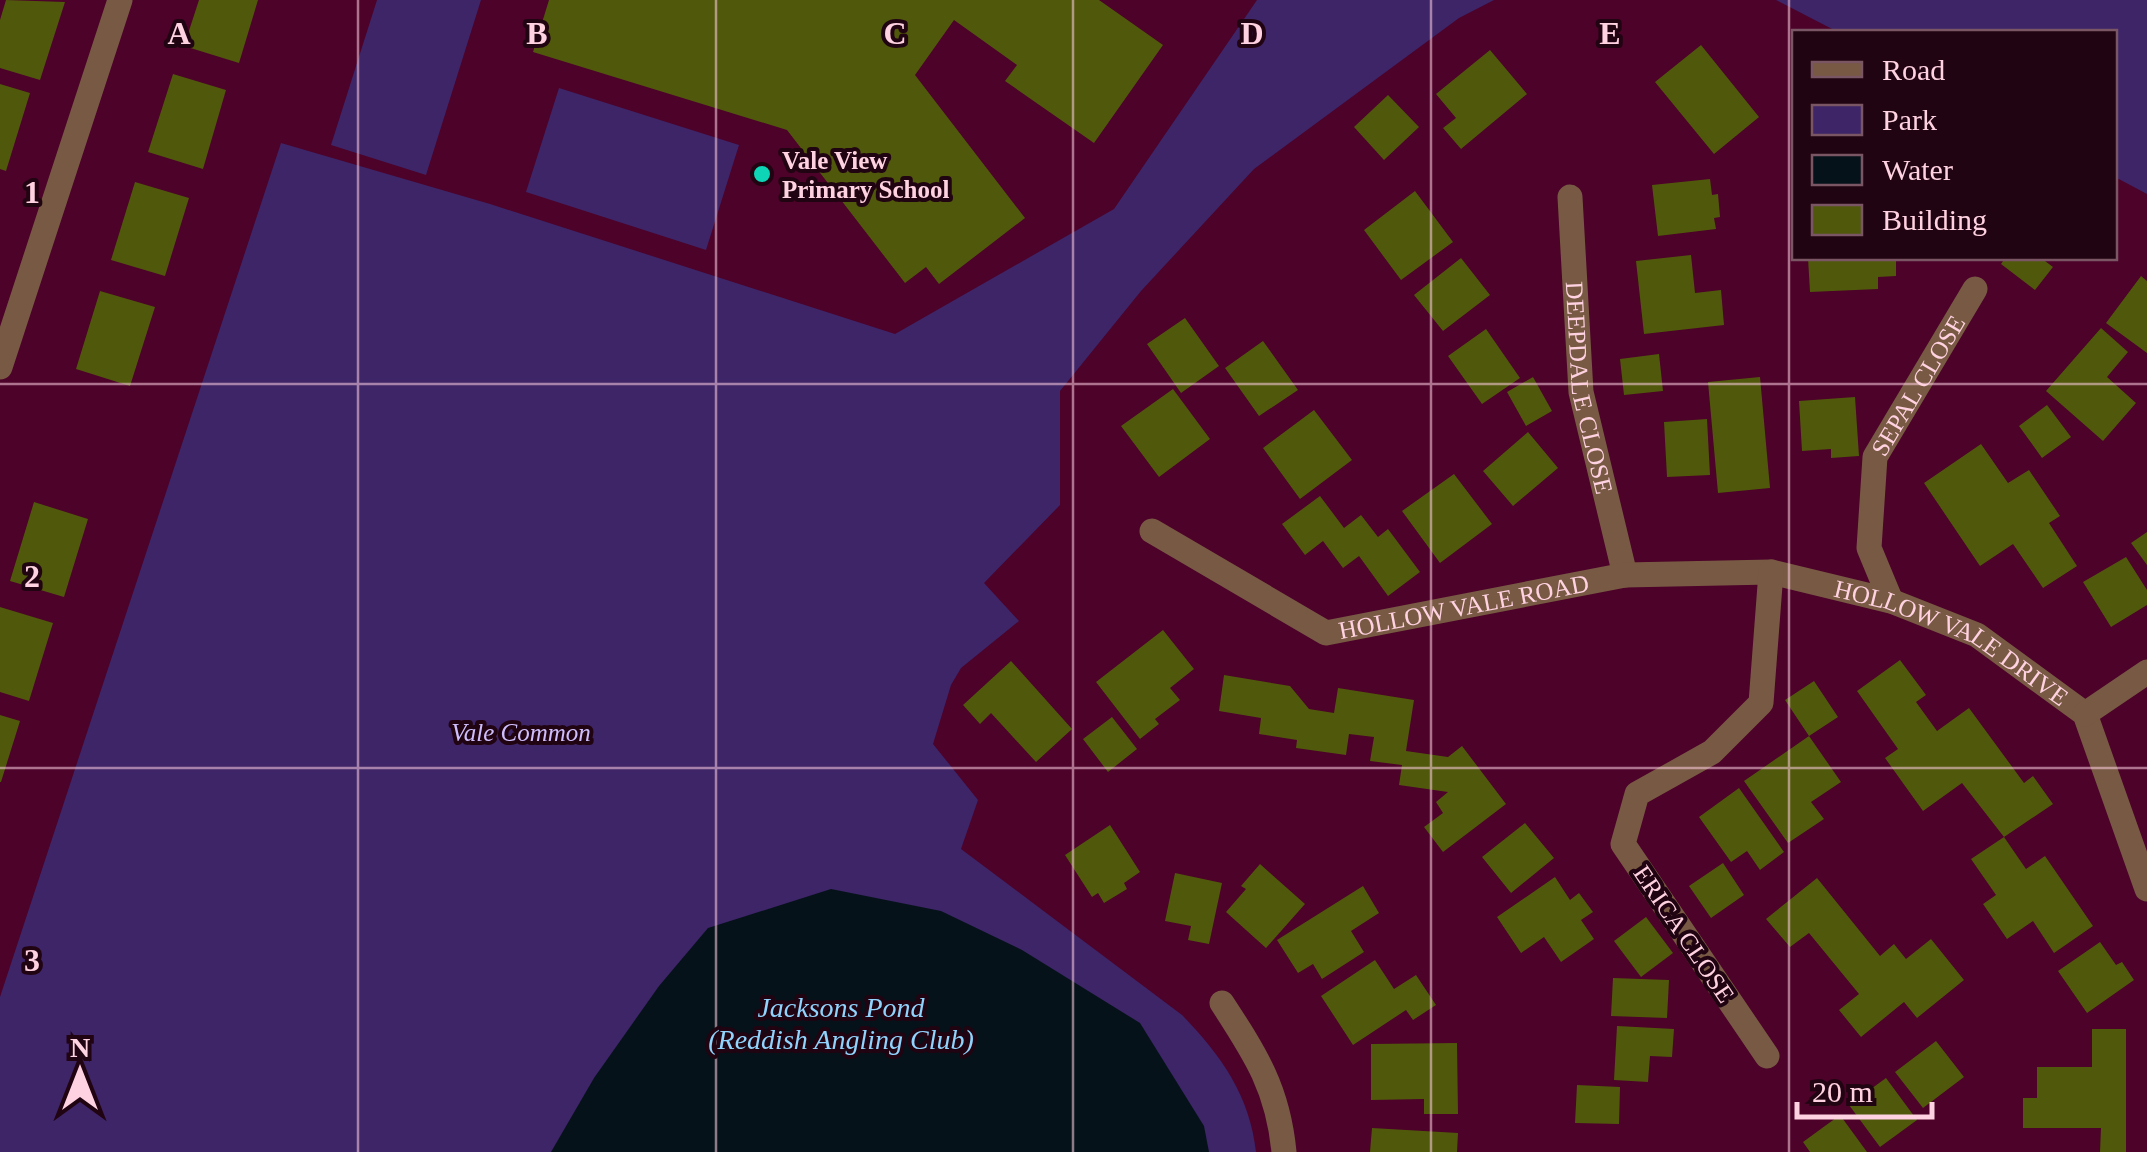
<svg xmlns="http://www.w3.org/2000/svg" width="2147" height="1152" font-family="Georgia,serif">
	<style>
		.green { fill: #3d2568 }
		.water { fill: #06121a }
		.building { fill: #50580c }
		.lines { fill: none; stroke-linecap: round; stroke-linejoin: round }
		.minor { stroke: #785943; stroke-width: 25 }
		.grid { fill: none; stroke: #ffd2e1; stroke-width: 2.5; stroke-opacity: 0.55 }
		.poi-dot { fill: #0dd5b5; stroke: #210411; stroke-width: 4 }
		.labels { text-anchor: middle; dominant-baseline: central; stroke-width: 8; stroke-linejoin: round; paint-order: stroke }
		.poi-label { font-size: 25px; font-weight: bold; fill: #ffd2e1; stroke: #210411; text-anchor: start }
		.street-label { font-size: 25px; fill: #ffd2e1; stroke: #210411 }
		.park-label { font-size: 25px; font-style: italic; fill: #cebefd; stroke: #210411 }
		.water-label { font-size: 28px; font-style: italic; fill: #90d3fc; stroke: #210411 }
		.grid-label { font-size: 32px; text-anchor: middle; font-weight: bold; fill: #ffd2e1; stroke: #210411; stroke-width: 8; stroke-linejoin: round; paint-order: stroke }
	</style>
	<rect width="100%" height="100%" fill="#4c0229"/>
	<path class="green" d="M377,0H481L426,175L331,145Z
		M1257,0H1494L1459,18L1254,169L1141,291L1060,391V505L984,583L1019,621L961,668L951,685L933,744L978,800L961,849L1182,1015C1221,1055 1250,1096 1256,1152H0V997L281,143L490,204L895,334L1114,209Z
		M1776,0H2147V194L2115,177L2114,32H1838Z
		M559,88L739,145L706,250L526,192Z"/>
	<path class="water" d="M831,889L941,911L1022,950L1140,1023L1204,1126L1209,1152H551L594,1078L659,986L708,928Z"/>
	<path class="building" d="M6,0L65,2L40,80L0,68V20Z
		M199,0H258L239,63L184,46Z
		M549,0H1099L1163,45L1094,143L1005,81L1017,65L954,20L915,75L1025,218L939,284L926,267L905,283L787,130L533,52Z
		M1701,45L1759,117L1714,154L1655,82Z
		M1490,50L1527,94L1461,149L1443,128L1456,118L1436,94Z
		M173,74L226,90L203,169L148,152Z
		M0,84L30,93L6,171L0,169Z
		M1388,95L1419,127L1384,160L1354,127Z
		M1710,179L1712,195L1718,194L1720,217L1714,218L1716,229L1658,236L1652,185Z
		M135,182L189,198L165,276L111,260Z
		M1415,191L1453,242L1401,280L1364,230Z
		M1691,255L1695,293L1721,290L1724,325L1644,334L1636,261Z
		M1461,258L1490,295L1443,331L1414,295Z
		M1808,258H1896V276L1878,277V289L1810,292Z
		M2005,258H2041L2053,267L2035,290L2001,264Z
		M2141,276L2147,281V353L2106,323Z
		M100,291L155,307L130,386L76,369Z
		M1185,318L1219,366L1181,393L1147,344Z
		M2101,328L2128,352L2107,377L2136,403L2103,441L2046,391Z
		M1486,329L1520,378L1482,404L1448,356Z
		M1263,341L1298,390L1259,416L1225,368Z
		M1659,354L1663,391L1624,395L1620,359Z
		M1533,377L1552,411L1526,426L1507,392Z
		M1760,377L1770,488L1718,493L1708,382Z
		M1173,389L1210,439L1159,477L1121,426Z
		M1855,397L1859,456L1831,458V449L1802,451L1799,401Z
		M2047,405L2071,437L2042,458L2019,426Z
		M1314,410L1352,460L1300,499L1263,448Z
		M1707,419L1710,475L1667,477L1664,422Z
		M1528,432L1558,468L1513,506L1483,471Z
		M1981,444L2008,483L2029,470L2060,516L2049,523L2077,566L2043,588L2013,544L1980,566L1924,483Z
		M1454,474L1492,524L1440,563L1402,511Z
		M1320,496L1344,528L1361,515L1378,537L1388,529L1420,572L1388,596L1359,556L1343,568L1323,541L1305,555L1282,524Z
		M34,502L88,519L64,597L10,581Z
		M2147,532V565L2131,543Z
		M2126,557L2147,590V605L2111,627L2083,582Z
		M0,607L53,623L29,701L0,692Z
		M1163,630L1194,669L1170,688L1180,700L1155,719L1159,724L1140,739L1096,682Z
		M1900,660L1926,695L1916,702L1937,731L1969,708L2024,783L2033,776L2053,804L2004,837L1962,783L1923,811L1885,758L1898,749L1857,691Z
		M1011,661L1072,729L1036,762L991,713L980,724L963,705Z
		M1224,675L1290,686L1309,709L1334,713L1338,688L1414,700L1406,751L1448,757L1462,746L1506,804L1443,852L1424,827L1443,813L1436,802L1448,792L1399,785L1402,765L1370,761L1374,737L1349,734L1346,755L1296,748L1297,740L1259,734L1261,718L1219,711Z
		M1814,681L1838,717L1809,736L1785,700Z
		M0,715L20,721L1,782H0Z
		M1112,717L1137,749L1108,772L1083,739Z
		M1809,736L1841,782L1811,802L1824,819L1788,843L1744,781Z
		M1739,788L1784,852L1760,870L1747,851L1731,862L1699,817Z
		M1525,823L1554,858L1511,893L1482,857Z
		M1110,825L1140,872L1124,883L1127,889L1104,903L1098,893L1092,897L1065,855Z
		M2004,837L2026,869L2045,856L2093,926L2054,953L2033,921L2007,939L1983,904L1996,895L1971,859Z
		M1723,863L1744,895L1711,918L1689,886Z
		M1260,864L1305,904L1266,948L1226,912L1246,889L1241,886Z
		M1175,873L1222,883L1209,944L1188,940L1191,926L1165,921Z
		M1555,877L1570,900L1579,893L1593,912L1581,920L1594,939L1561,962L1544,937L1521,953L1497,917Z
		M1817,878L1880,956L1894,944L1906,959L1931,939L1964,980L1917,1018L1904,1002L1861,1037L1839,1010L1859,994L1809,933L1790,947L1766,919Z
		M1363,886L1379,913L1351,931L1364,952L1322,979L1313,964L1298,973L1277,940Z
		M1646,917L1673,953L1641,977L1614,941Z
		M2100,942L2116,965L2122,962L2134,980L2087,1013L2058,971Z
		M1375,960L1394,989L1416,975L1436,1005L1413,1020L1406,1010L1353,1045L1321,996Z
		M1613,978L1669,980L1667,1018L1611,1016Z
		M1617,1026L1674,1029L1672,1057L1650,1056L1648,1082L1614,1080Z
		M2092,1029H2126V1152H2100L2101,1128H2023V1098H2037V1067H2092Z
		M1936,1041L1964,1077L1923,1108L1895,1072Z
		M1457,1043L1458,1114H1424V1099L1371,1100V1044Z
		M1886,1078L1917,1120L1880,1147L1849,1105Z
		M1577,1085L1620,1087L1619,1124L1575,1123Z
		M1840,1115L1867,1152H1810L1803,1142Z
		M1372,1128L1458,1133L1457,1152H1370Z"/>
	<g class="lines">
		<g class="minor">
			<path id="s1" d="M1570,197L1581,392L1625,575"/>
			<path d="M0,367L120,0"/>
			<path id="s2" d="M1152,531L1326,633L1625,575L1771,572L1891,601L1977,635L2085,714L2147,889"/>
			<path id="s3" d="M1891,601L1869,548L1875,457L1975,289"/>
			<path d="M2085,714L2147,672"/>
			<path d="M1222,1003C1256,1055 1278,1089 1284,1152"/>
			<path d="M1767,1056L1623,844L1637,794L1712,752L1761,703L1771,572"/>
		</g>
	</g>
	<path class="grid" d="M358,0V1152M716,0V1152M1073,0V1152M1431,0V1152M1789,0V1152M0,384H2147M0,768H2147"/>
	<circle class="poi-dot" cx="762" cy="174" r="10"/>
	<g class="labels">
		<g class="poi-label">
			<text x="782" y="160">Vale View<tspan x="782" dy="29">Primary School</tspan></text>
		</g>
		<g class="street-label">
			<text stroke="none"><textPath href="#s3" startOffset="232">SEPAL CLOSE</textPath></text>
			<text stroke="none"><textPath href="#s1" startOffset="192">DEEPDALE CLOSE</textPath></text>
			<text stroke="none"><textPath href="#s2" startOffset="342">HOLLOW VALE ROAD</textPath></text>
			<text stroke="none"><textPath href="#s2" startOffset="848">HOLLOW VALE DRIVE</textPath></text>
			<text transform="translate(1684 934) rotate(56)">ERICA CLOSE</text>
		</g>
		<g class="park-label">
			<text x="521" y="732">Vale Common</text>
		</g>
		<g class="water-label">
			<text x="841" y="1007">Jacksons Pond<tspan x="841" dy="32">(Reddish Angling Club)</tspan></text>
		</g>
	</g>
	<g class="grid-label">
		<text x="179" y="44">A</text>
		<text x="537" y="44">B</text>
		<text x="895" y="44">C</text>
		<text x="1252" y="44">D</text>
		<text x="1610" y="44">E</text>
		<text x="32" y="203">1</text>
		<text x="32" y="587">2</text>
		<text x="32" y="971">3</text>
	</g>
	<rect x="1792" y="30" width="325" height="230" fill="#210411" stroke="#7a5664" stroke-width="2.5"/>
	<rect x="1812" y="62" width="50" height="15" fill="#785943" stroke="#7a5664" stroke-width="2.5"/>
	<text x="1882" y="80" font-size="30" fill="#ffd2e1">Road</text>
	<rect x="1812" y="105" width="50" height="30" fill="#3d2568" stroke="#7a5664" stroke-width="2.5"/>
	<text x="1882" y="130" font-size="30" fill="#ffd2e1">Park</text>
	<rect x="1812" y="155" width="50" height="30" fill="#06121a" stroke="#7a5664" stroke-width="2.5"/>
	<text x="1882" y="180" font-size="30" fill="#ffd2e1">Water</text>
	<rect x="1812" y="205" width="50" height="30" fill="#50580c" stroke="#7a5664" stroke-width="2.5"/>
	<text x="1882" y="230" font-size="30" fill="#ffd2e1">Building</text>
	<g transform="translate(80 1072)" stroke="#210411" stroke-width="8" paint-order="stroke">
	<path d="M0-8L18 38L0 25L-18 38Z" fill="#ffd2e1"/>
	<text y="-15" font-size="28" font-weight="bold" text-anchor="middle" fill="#ffd2e1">N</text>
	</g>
	<path d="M1797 1102v15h135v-15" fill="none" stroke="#ffd2e1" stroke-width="5"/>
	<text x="1812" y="1102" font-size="30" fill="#ffd2e1" stroke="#210411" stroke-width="8" paint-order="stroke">20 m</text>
</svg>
